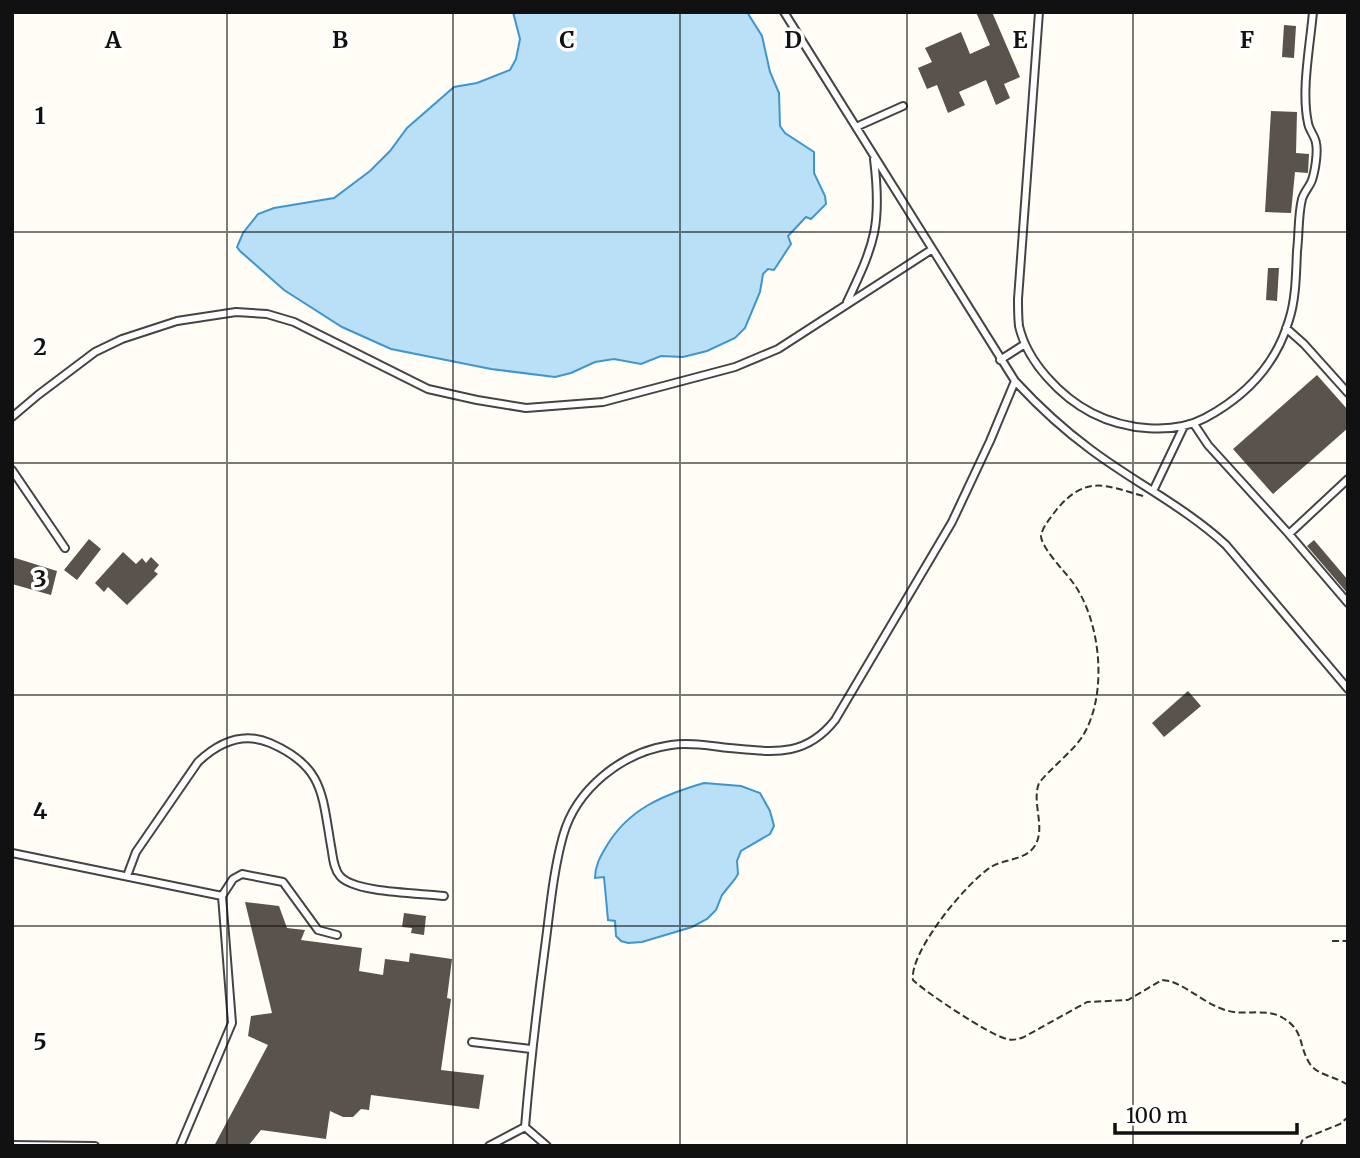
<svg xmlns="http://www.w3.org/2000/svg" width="1360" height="1158" font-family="Merriweather,serif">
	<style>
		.water { fill: #b9e0f7; stroke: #3f96cf; stroke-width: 2 }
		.building { fill: #5a524d }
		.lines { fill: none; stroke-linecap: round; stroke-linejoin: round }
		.lane-casing { stroke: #444; stroke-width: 10 }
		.path { stroke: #333; stroke-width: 2; stroke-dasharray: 7 3.5; stroke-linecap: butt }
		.lane { stroke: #fff; stroke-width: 6 }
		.grid { fill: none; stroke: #111; stroke-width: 2; stroke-opacity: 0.55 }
		.grid-label { font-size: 23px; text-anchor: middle; font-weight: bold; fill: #111; stroke: #fff; stroke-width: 7; stroke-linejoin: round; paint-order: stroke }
	</style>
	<rect width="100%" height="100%" fill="#fffdf5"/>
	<path class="water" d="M513,12H747L762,36L770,72L779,93L780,126L785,133L814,152V173L825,196L826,204L811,219L806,217L788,236L791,244L774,270L768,269L763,274L760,292L745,328L735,338L707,351L683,357L661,356L641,364L614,359L595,362L571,373L555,377L491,369L391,349L342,327L284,290L240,251L237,247L243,233L258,214L274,208L334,198L370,171L390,151L407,128L454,87L477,83L510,70L516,59L520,39Z
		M704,783L741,786L760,793L770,811L774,826L770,834L741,851L737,861L738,874L735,879L722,895L716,910L707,919L692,927L642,942L628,943L621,941L616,936L615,921L608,920L604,877L595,878C595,866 600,857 606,847C628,809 663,795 704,783Z"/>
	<path class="building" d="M976,12H992L1020,77L1004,84L1010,98L996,105L986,80L959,92L965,105L948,113L937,85L927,89L918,68L932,62L925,48L961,32L970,54L990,45Z
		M1284,25L1296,26L1294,58L1282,57Z
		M1271,111L1297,112L1296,153L1309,154L1308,173L1295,172L1291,213L1265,212Z
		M1268,268H1279L1277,301L1266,300Z
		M1317,375L1348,410V428L1273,494L1233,449Z
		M89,539L101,549L77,580L64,570Z
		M1314,540L1348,580V594L1307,546Z
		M123,552L136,564L142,558L146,563L151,557L159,565L154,571L158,574L127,605L108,587L104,592L95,583Z
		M12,557L57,571L51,595L12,584Z
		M1188,691L1201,706L1164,737L1152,723Z
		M245,902L279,906L287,928L305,930L301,940L362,948L359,971L383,975L385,959L409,962L410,953L452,959L447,998L451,999L441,1070L484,1075L479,1109L371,1095L369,1110L361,1109L353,1117H343L330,1111L326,1139L261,1130L248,1146H214L268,1045L248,1036L251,1016L272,1013Z
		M404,913L426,916L424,935L411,933L412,928L402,927Z"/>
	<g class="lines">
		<defs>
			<path id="lane" d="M784,12L1015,381C1038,406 1063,429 1090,449C1135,483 1185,507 1226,545L1348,689
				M1039,12L1018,299C1018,308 1018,317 1019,326C1027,362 1061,397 1092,413C1125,430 1173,435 1205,418C1246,396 1276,365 1289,320C1296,299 1296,273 1297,251C1299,235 1298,215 1302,199C1304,192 1310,186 1312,180C1315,171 1318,152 1316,143C1315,136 1309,130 1308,123C1301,91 1310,46 1313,12
				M856,127L903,106
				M847,302C875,243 882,225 874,159
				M1286,328L1304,344L1348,393
				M1000,360L1025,344
				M12,417L38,395L95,352L122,339L177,321L236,312L267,314L294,322L428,389L477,400L526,408L603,402L735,367L778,349L931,250
				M1194,424L1208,445L1289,534L1348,479
				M12,470L65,548
				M1153,491L1184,426
				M1289,534L1348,603
				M12,853L222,896L232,1023L180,1146
				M127,876L136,852L198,762C218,743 242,731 270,743C324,766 322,795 331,846C333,856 333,868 340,876C354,893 420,893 444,896
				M222,896L233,879L242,874L283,882L318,930L337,935
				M472,1042L531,1049
				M525,1127C530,1066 537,1007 545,947C550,910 553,872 563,836C576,789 622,752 671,745C690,742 710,746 729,748C773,752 805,758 835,720L952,522L990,441L1015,381
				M525,1127L547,1146
				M12,1145L95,1146
				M489,1146L525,1127"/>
		</defs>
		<use href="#lane" class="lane-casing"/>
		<path class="path" d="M1143,496C1105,485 1086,475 1057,509C1052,516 1042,527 1041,536C1041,547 1064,571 1071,580C1101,618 1109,695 1082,737C1074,750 1050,769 1039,783C1031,803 1047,829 1034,847C1025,860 1004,859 991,867C967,882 909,952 913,980C925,992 991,1036 1007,1039C1013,1041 1018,1039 1024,1037L1087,1002L1128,1000L1162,980L1170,981C1192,989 1211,1009 1234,1012C1250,1014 1270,1009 1283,1018C1305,1031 1298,1046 1310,1064C1317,1075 1337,1077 1348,1085
			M1332,941H1348
			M1300,1146L1303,1139L1340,1124L1348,1117"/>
		<use href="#lane" class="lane"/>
	</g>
	<path class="grid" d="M227,12V1146M453,12V1146M680,12V1146M907,12V1146M1133,12V1146M12,232H1348M12,463H1348M12,695H1348M12,926H1348"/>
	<g class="grid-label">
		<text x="113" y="48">A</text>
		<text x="340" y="48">B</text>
		<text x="567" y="48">C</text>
		<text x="793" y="48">D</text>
		<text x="1020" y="48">E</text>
		<text x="1247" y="48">F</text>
		<text x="40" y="124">1</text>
		<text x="40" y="355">2</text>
		<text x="40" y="587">3</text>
		<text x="40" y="819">4</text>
		<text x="40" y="1050">5</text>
	</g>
	<rect width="1360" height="1158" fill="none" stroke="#111111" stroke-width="28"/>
	<path d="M1115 1123v10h182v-10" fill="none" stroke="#111111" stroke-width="3.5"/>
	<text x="1126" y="1123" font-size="21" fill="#111111" stroke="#ffffff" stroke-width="5" paint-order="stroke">100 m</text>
</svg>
